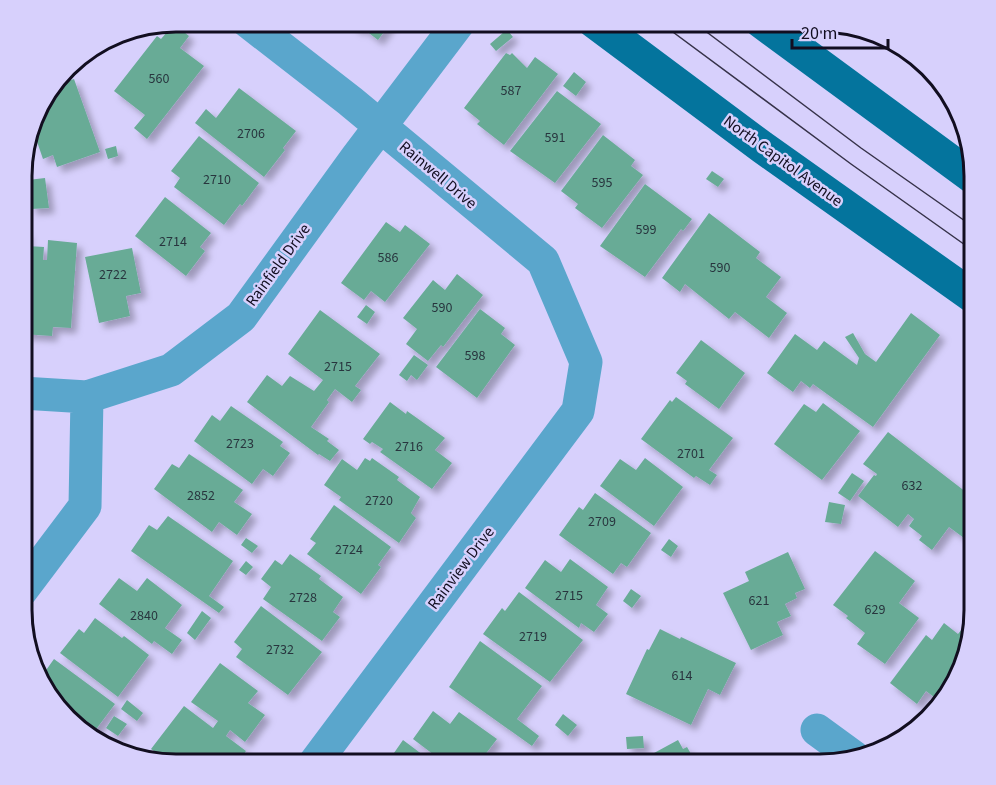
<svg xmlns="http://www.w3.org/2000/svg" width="996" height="785" font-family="'Source Sans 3',sans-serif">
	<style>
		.building { fill: #68ab96; filter: url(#shadow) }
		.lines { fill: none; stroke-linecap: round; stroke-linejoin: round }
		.minor { stroke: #5aa6cc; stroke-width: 33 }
		.major { stroke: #04749d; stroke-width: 33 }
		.tram { stroke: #363249; stroke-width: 1.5 }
		.labels { text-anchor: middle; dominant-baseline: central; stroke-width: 5; stroke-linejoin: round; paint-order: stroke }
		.number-label { font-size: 14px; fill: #28353e }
		.street-label { font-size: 16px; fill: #120e20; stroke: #d7d0fc }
		.rim { fill: none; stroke: #120e20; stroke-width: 3 }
	</style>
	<defs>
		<filter id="shadow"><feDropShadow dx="5.5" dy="5.5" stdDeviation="3" flood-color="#0004"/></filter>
	</defs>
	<rect width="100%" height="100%" fill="#d7d0fc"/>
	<path class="building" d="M347,21H392L378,40L361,27L358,30Z
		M174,24L189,36L180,48L204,66L147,139L134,128L145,115L114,91L157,36L161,39Z
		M504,32H509L513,37L496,51L490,44Z
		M506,53L510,55L512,53L527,68L535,57L558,74L504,145L477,124L480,121L464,108Z
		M574,72L586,82L576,96L563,86Z
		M74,79L100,152L57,167L53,155L43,159L32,127L42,99L51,87Z
		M239,88L296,131L283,148L285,150L264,177L195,123L206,109L216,118Z
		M557,91L601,124L555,183L510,151Z
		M603,135L635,160L631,166L643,175L602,228L575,208L578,204L561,191Z
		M199,136L259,183L242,206L240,204L224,225L174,187L180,178L171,171Z
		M116,146L118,156L108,159L105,149Z
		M712,171L724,179L718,187L706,179Z
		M45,178L49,208L31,209L28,180Z
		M645,184L692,219L683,231L681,229L645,277L600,246Z
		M165,197L211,233L200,247L205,251L186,276L135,236Z
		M709,213L760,252L756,258L781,277L766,297L787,313L769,338L735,312L729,319L685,284L680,292L662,278Z
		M386,222L400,232L405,225L430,244L385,302L371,291L364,300L341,283Z
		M22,232L27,233L26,247H22Z
		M48,240L77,243L71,328L53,327L52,336L22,334L28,246L44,247L43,260H47Z
		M132,248L141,293L126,296L130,316L99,323L85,257Z
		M457,274L483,295L443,347L441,345L428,361L406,344L417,329L403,318L433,280L445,290Z
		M366,305L375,312L367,324L357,317Z
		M480,309L505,328L501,334L515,345L477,398L436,367Z
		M320,310L380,354L355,386L361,390L352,402L335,389L327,400L329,402L311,427L329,439L327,441L339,450L330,461L319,454L318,455L247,402L267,375L282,386L290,376L314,391L323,380L288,354Z
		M911,313L940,335L873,427L813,384L810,388L801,381L793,392L767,373L795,334L817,350L824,341L857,365L859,358L845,337L853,333L865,354L876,362Z
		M701,340L745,373L719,409L685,384L687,381L676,373Z
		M414,355L428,365L417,380L411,375L407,381L399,375Z
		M676,397L733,438L709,470L717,475L710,485L696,476L694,478L641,439L670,400L672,402Z
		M390,402L406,414L407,411L445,438L435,450L452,463L432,489L380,452L383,449L372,442L370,444L363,439Z
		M823,403L860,431L822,480L774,444L804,404L816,412Z
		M231,406L283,442L280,446L290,453L273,476L263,469L252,484L194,441L212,415L220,421Z
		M888,432L975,499V546L949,527L932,550L919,540L922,536L909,526L914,519L908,514L898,527L858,496L874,475L876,476L877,474L863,464Z
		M189,454L243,490L234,502L252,514L237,535L219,522L212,532L154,489L172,464L179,468Z
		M365,458L370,461L372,458L399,477L397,480L420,497L411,513L416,518L399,543L339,500L341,497L324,485L342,459L357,470Z
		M645,458L683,487L654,526L600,486L620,459L636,470Z
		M852,473L864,481L850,501L838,493Z
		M595,493L651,533L627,567L621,563L613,574L559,535L579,507L583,510Z
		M829,502L845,505L841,524L825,522Z
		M334,505L391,547L378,565L381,567L361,594L307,554L316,543L310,539Z
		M168,516L233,561L209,596L224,607L219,613L131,551L149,525L157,530Z
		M246,538L258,546L252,553L241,545Z
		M669,539L678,546L671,557L661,550Z
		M875,551L915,581L899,603L919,618L885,664L857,644L865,633L846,618L848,616L833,605Z
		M788,552L805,589L795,593L797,598L785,604L791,616L777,622L783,635L751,650L723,593L749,581L745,572Z
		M290,554L321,576L319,579L343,597L333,612L340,617L322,641L263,599L271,587L261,579L275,560L282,565Z
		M570,559L608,587L596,605L608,614L594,632L581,623L579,628L525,588L545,560L561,572Z
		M246,561L253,567L246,575L239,570Z
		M119,578L137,591L147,578L182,605L165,628L182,640L172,654L154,641L152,644L99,604Z
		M631,589L641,596L632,608L623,601Z
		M519,592L583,640L550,682L483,634L502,608L505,611Z
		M261,606L322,652L288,695L236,657L242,649L234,642Z
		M202,611L211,618L195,640L187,633Z
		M95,618L122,638L124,636L149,655L118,697L60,653L79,629L84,633Z
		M944,623L958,634L962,629L971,636L963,669L942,703L926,691L917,704L890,683L926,635L932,640Z
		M660,629L680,639L681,637L736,663L720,695L708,689L691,725L626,694L647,649L649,650Z
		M480,641L542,686L517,719L539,736L532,746L449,687Z
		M54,659L115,704L91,736L74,725L39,680Z
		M220,663L258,691L248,703L265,715L245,742L230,730L226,736L246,751L237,764L160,762L164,758L151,749L184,706L213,728L218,721L191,702Z
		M127,700L143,713L137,721L121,709Z
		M433,711L450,724L459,712L497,739L478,764H446L413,739Z
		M563,714L577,725L568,736L555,725Z
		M114,716L127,724L118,736L106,728Z
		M643,736L644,748L627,749L626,737Z
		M403,740L435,764L387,763Z
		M678,740L683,749L687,747L694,759L704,754L709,764H645L643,759Z
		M129,749L141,758L125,754Z"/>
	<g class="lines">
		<path class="minor" d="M247,21L350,101L543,261L586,362L578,411L314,764
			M22,393L87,397L171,370L241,317L357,157L460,21
			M21,591L85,506L87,397
			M817,730L854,757"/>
		<path class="major" d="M593,21L762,147L975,298
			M760,21L975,179"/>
		<path class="tram" d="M658,21L851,164L975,252
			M692,21L861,148L975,228"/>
	</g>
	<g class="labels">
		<g class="number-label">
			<text x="159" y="79">560</text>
			<text x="511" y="91">587</text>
			<text x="251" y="134">2706</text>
			<text x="555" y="138">591</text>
			<text x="217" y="180">2710</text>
			<text x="602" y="183">595</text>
			<text x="646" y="230">599</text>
			<text x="173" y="242">2714</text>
			<text x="388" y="258">586</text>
			<text x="720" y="268">590</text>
			<text x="113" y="275">2722</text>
			<text x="442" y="308">590</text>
			<text x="475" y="356">598</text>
			<text x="338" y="367">2715</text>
			<text x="240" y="444">2723</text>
			<text x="409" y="447">2716</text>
			<text x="691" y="454">2701</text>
			<text x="912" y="486">632</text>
			<text x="201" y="496">2852</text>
			<text x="379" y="501">2720</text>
			<text x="602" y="522">2709</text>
			<text x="349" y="550">2724</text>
			<text x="569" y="596">2715</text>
			<text x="303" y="598">2728</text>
			<text x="759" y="601">621</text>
			<text x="875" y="610">629</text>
			<text x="144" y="616">2840</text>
			<text x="533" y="637">2719</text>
			<text x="280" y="650">2732</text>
			<text x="682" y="676">614</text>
		</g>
		<g class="street-label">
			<text transform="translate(783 161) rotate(36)">North Capitol Avenue</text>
			<text transform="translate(438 175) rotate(40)">Rainwell Drive</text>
			<text transform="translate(278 265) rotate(-54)">Rainfield Drive</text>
			<text transform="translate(461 568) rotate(-53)">Rainview Drive</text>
		</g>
	</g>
	<path d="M0 0H996V785H0ZM176 32H820A144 144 0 0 1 964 176V610A144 144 0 0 1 820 754H176A144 144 0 0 1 32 610V176A144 144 0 0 1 176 32Z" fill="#d7d0fc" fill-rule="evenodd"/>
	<path class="rim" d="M176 32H820A144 144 0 0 1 964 176V610A144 144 0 0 1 820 754H176A144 144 0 0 1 32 610V176A144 144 0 0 1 176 32Z"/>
	<path d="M792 39v9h96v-9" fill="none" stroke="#120e20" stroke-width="3"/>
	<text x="801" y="39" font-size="18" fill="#120e20" stroke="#d7d0fc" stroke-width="4.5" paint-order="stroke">20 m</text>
</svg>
